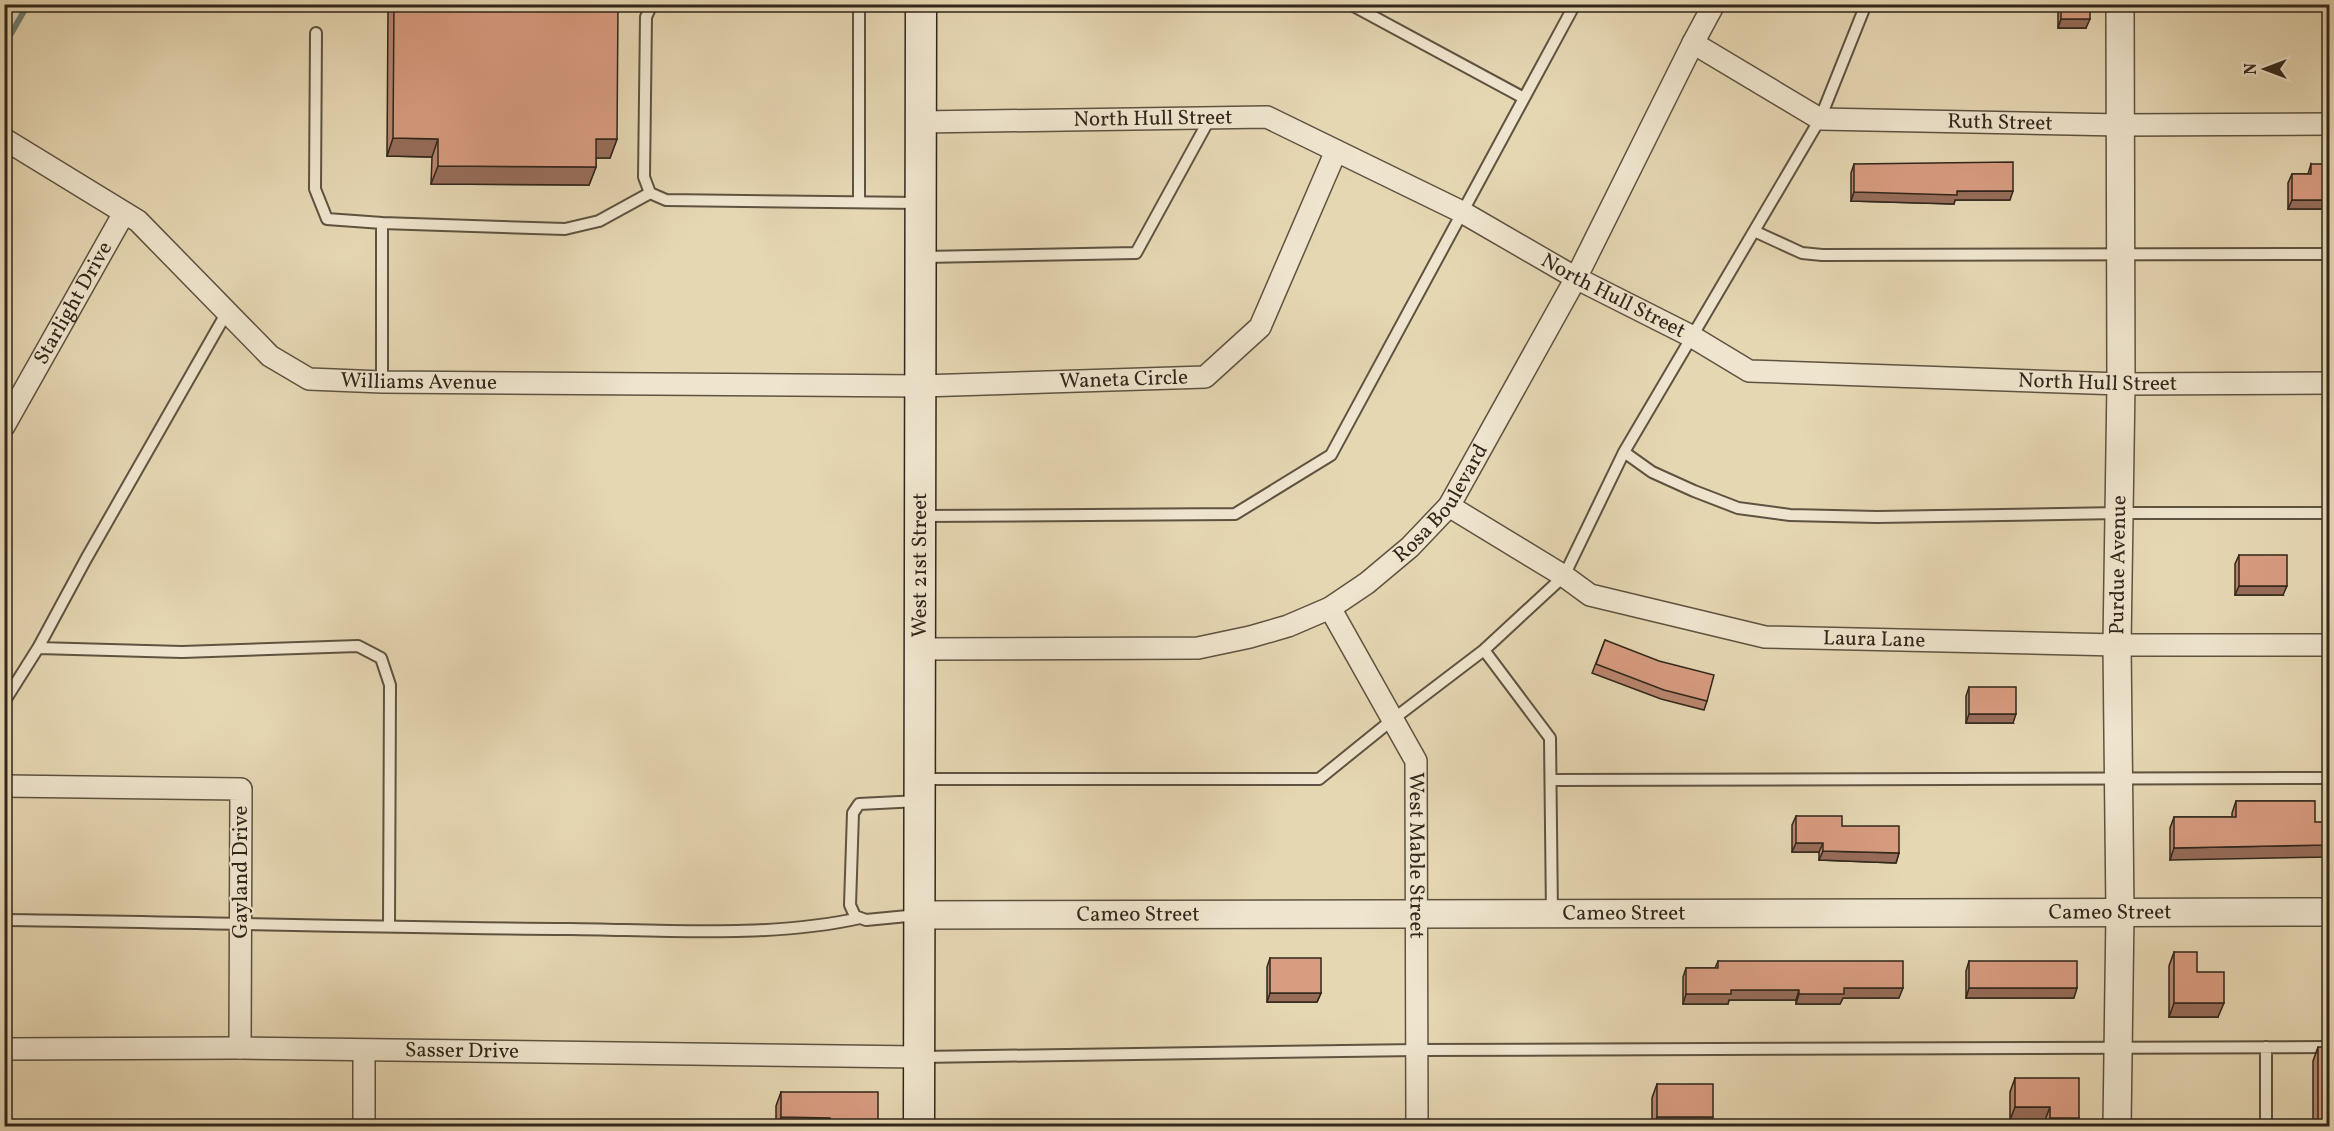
<svg xmlns="http://www.w3.org/2000/svg" width="2334" height="1131" font-family="Vollkorn,serif">
	<style>
		.lines { fill: none; stroke-linecap: round; stroke-linejoin: round }
		.stream { stroke: #6e7f74; stroke-width: 6 }
		.service-casing { stroke: #5e5341; stroke-width: 14 }
		.minor-casing { stroke: #5e5341; stroke-width: 24 }
		.tertiary-casing { stroke: #5e5341; stroke-width: 30 }
		.secondary-casing { stroke: #31271b; stroke-width: 33 }
		.service { stroke: #efe5ce; stroke-width: 10 }
		.minor { stroke: #efe5ce; stroke-width: 21 }
		.tertiary { stroke: #efe5ce; stroke-width: 27 }
		.secondary { stroke: #efe5ce; stroke-width: 30 }
		.wall { fill: #ba866f; stroke: #31271b; stroke-width: 1.5 }
		.shaded-wall { fill: #976d5a; stroke: #31271b; stroke-width: 1.5 }
		.building { fill: #d89c81; stroke: #31271b; stroke-width: 1.5 }
		.labels { text-anchor: middle; dominant-baseline: central; stroke-width: 4.5; stroke-linejoin: round; paint-order: stroke }
		.street-label { font-size: 21px; fill: #31271b; stroke: #efe5ce }
	</style>
	<rect width="100%" height="100%" fill="#e6d7b3"/>
	<filter id="stains"><feTurbulence type="fractalNoise" baseFrequency=".00333" numOctaves="4"/><feColorMatrix values="0 0 0 0 .2 0 0 0 0 .09 0 0 0 0 .02 0 0 0 .5 -.17"/></filter>
	<radialGradient id="worn" r=".72"><stop offset=".6" stop-color="#630" stop-opacity="0"/><stop offset="1" stop-color="#630" stop-opacity=".3"/></radialGradient>
	<g class="lines">
		<path class="stream" d="M4,46L28,4"/>
		<defs>
			<path id="service" d="M652,4L646,17L644,177L650,193L666,200L919,203
				M859,4V202
				M1350,4L1524,98
				M316,33L315,189L327,219L382,223
				M1754,231L1802,253L1822,255L2330,254
				M923,257L1136,253L1210,118
				M382,382V223L565,229L599,221L650,193
				M1624,452L1652,472L1694,491L1738,508L1790,515L1877,517L2119,513H2330
				M921,516L1235,514L1331,455L1575,4
				M38,648L86,559L227,312
				M1484,650L1550,738L1552,914
				M4,702L38,648L182,652L358,646L381,658L390,685L389,926
				M920,779H1319L1392,720L1484,650L1564,576L1624,452L1820,119L1866,4
				M1551,780L2330,778
				M918,915L866,920L855,916L850,905L853,813L859,804L919,801
				M4,920C193,922 382,928 571,929C662,930 771,938 860,918
				M2266,1047V1126
				M920,1057L1417,1050L2330,1047"/>
			<g id="minor">
				<path id="s1" d="M1693,43L1820,119L2120,125L2330,124"/>
				<path id="s2" d="M921,122L1267,117L1462,212L1576,278L1691,336L1749,371L2121,384L2330,383"/>
				<path id="s3" d="M4,139L138,221L270,356L309,379L382,382L921,386L1205,377L1260,327L1336,151"/>
				<path id="s4" d="M4,426L124,213"/>
				<path id="s5" d="M1449,506L1564,576L1590,595L1765,637L2117,645H2330"/>
				<path id="s6" d="M1330,608L1416,761L1417,1126"/>
				<path id="s7" d="M919,649L1198,648L1250,637L1288,626L1330,608L1367,583L1410,547L1449,506L1576,278L1693,43L1714,4"/>
				<path d="M4,786L241,789L240,1048"/>
				<path id="s8" d="M4,1049L240,1048L918,1057"/>
				<path d="M364,1051V1126"/>
			</g>
			<g id="tertiary">
				<path id="s9" d="M919,915L2330,912"/>
				<path id="s10" d="M2117,1126L2120,913L2117,645L2121,384L2120,4"/>
			</g>
			<g id="secondary">
				<path id="s11" d="M919,1126L921,4"/>
			</g>
		</defs>
		<use href="#service" class="service-casing"/>
		<use href="#minor" class="minor-casing"/>
		<use href="#tertiary" class="tertiary-casing"/>
		<use href="#secondary" class="secondary-casing"/>
		<use href="#service" class="service"/>
		<use href="#minor" class="minor"/>
		<use href="#tertiary" class="tertiary"/>
		<use href="#secondary" class="secondary"/>
	</g>
	<path class="wall" d="M389,4H394L617,139L610,158H596V167L589,185L431,184L432,157L387,156L388,8Z
		M2058,4H2090L2086,28H2058Z
		M1854,164L2010,200H1955L1954,204L1851,201V173Z
		M2311,164L2330,209H2288V183L2292,174H2308Z
		M2239,555L2283,595H2235V564Z
		M1605,640L1707,701L1704,710L1661,699L1592,673Z
		M1969,687L2013,723H1966V696Z
		M2236,801H2315L2170,860V828L2174,817H2232V813Z
		M1796,816L1842,826L1899,853L1896,863L1819,860V852H1792V825Z
		M2174,952L2197,972L2218,1017H2169V966Z
		M1270,958L1321,993L1317,1002H1267V967Z
		M1718,961L1899,998H1843L1840,1004H1796V1000H1729L1728,1004H1683V977L1686,968H1715Z
		M1969,961L2074,998H1966V971Z
		M2318,1047L2330,1126H2313V1061Z
		M2015,1078L2076,1126H2045V1120H2010V1092Z
		M1657,1084L1710,1126H1652V1098Z
		M781,1092L878,1126H776V1106Z"/>
	<path class="shaded-wall" d="M2061,19H2090L2086,28H2058Z
		M393,138L438,139L432,157L387,156Z
		M596,139H617L610,158H590Z
		M438,166L596,167L589,185L431,184Z
		M2013,191L2010,200H1955L1954,204L1851,201L1854,192Z
		M2292,200H2330V209H2288Z
		M2239,586H2287L2283,595H2235Z
		M1969,714H2016L2013,723H1966Z
		M1796,843H1823L1819,852H1792Z
		M2330,845V857L2170,860L2174,848Z
		M1823,851L1899,853L1896,863L1819,860Z
		M1844,988H1903L1899,998H1843L1840,1004H1796L1799,994Z
		M1969,988H2077L2074,998H1966Z
		M1731,990H1799L1796,1000H1729L1728,1004H1683L1686,994Z
		M1270,993H1321L1317,1002H1267Z
		M2174,1003H2224L2218,1017H2169Z
		M2015,1107H2050L2045,1120H2010Z
		M781,1117L830,1118L827,1126H778Z
		M1657,1117H1713L1710,1126H1653Z
		M2050,1118H2079L2076,1126H2047Z"/>
	<path class="building" d="M394,4H618L617,139H596V167L438,166V139L393,138Z
		M2061,4H2090V19H2061Z
		M2013,162V191H1957V195L1854,192V164Z
		M2311,164H2330V200H2292V174H2311Z
		M2239,555H2287V586H2239Z
		M1605,640L1659,661L1714,675L1707,701L1664,690L1596,664Z
		M1969,687H2016V714H1969Z
		M2236,801H2315V822H2330V845L2174,848V817H2236Z
		M1796,816H1842V826H1899V853L1823,851V843H1796Z
		M2174,952H2197V972H2224V1003H2174Z
		M1270,958H1321V993H1270Z
		M1718,961H1903V988H1844V994H1799V990H1731V994H1686V968H1718Z
		M1969,961H2077V988H1969Z
		M2318,1047H2330V1126H2318Z
		M2015,1078H2079V1118H2050V1107H2015Z
		M1657,1084H1713V1117H1657Z
		M781,1092H878V1126H830V1118L781,1117Z"/>
	<g class="labels">
		<g class="street-label">
			<text stroke="none"><textPath href="#s2" startOffset="232">North Hull Street</textPath></text>
			<text stroke="none"><textPath href="#s1" startOffset="328">Ruth Street</textPath></text>
			<text stroke="none"><textPath href="#s2" startOffset="736">North Hull Street</textPath></text>
			<text stroke="none"><textPath href="#s4" startOffset="141">Starlight Drive</textPath></text>
			<text stroke="none"><textPath href="#s3" startOffset="1206">Waneta Circle</textPath></text>
			<text stroke="none"><textPath href="#s3" startOffset="501">Williams Avenue</textPath></text>
			<text stroke="none"><textPath href="#s2" startOffset="1240">North Hull Street</textPath></text>
			<text stroke="none"><textPath href="#s7" startOffset="572">Rosa Boulevard</textPath></text>
			<text stroke="none"><textPath href="#s11" startOffset="561">West 21st Street</textPath></text>
			<text stroke="none"><textPath href="#s10" startOffset="561">Purdue Avenue</textPath></text>
			<text stroke="none"><textPath href="#s5" startOffset="456">Laura Lane</textPath></text>
			<text stroke="none"><textPath href="#s6" startOffset="270">West Mable Street</textPath></text>
			<text transform="translate(241 872) rotate(-90)">Gayland Drive</text>
			<text stroke="none"><textPath href="#s9" startOffset="1191">Cameo Street</textPath></text>
			<text stroke="none"><textPath href="#s9" startOffset="219">Cameo Street</textPath></text>
			<text stroke="none"><textPath href="#s9" startOffset="705">Cameo Street</textPath></text>
			<text stroke="none"><textPath href="#s8" startOffset="458">Sasser Drive</textPath></text>
		</g>
	</g>
	<rect width="2334" height="1131" fill="none" stroke="#e6d7b3" stroke-width="24"/>
	<rect x="6" y="6" width="2322" height="1119" fill="none" stroke="#31271b" stroke-width="3"/>
	<rect x="12" y="12" width="2310" height="1107" fill="none" stroke="#31271b" stroke-width="1.5"/>
	<g transform="translate(2265 69) rotate(270)" stroke="#efe5ce" stroke-width="4.5" paint-order="stroke">
	<path d="M0-4.5L10 22L0 15L-10 22Z" fill="#31271b"/>
	<text y="-9" font-size="16" font-weight="bold" text-anchor="middle" fill="#31271b">N</text>
	</g>
	<rect width="100%" height="100%" filter="url(#stains)"/>
	<rect width="100%" height="100%" fill="url(#worn)"/>
</svg>
